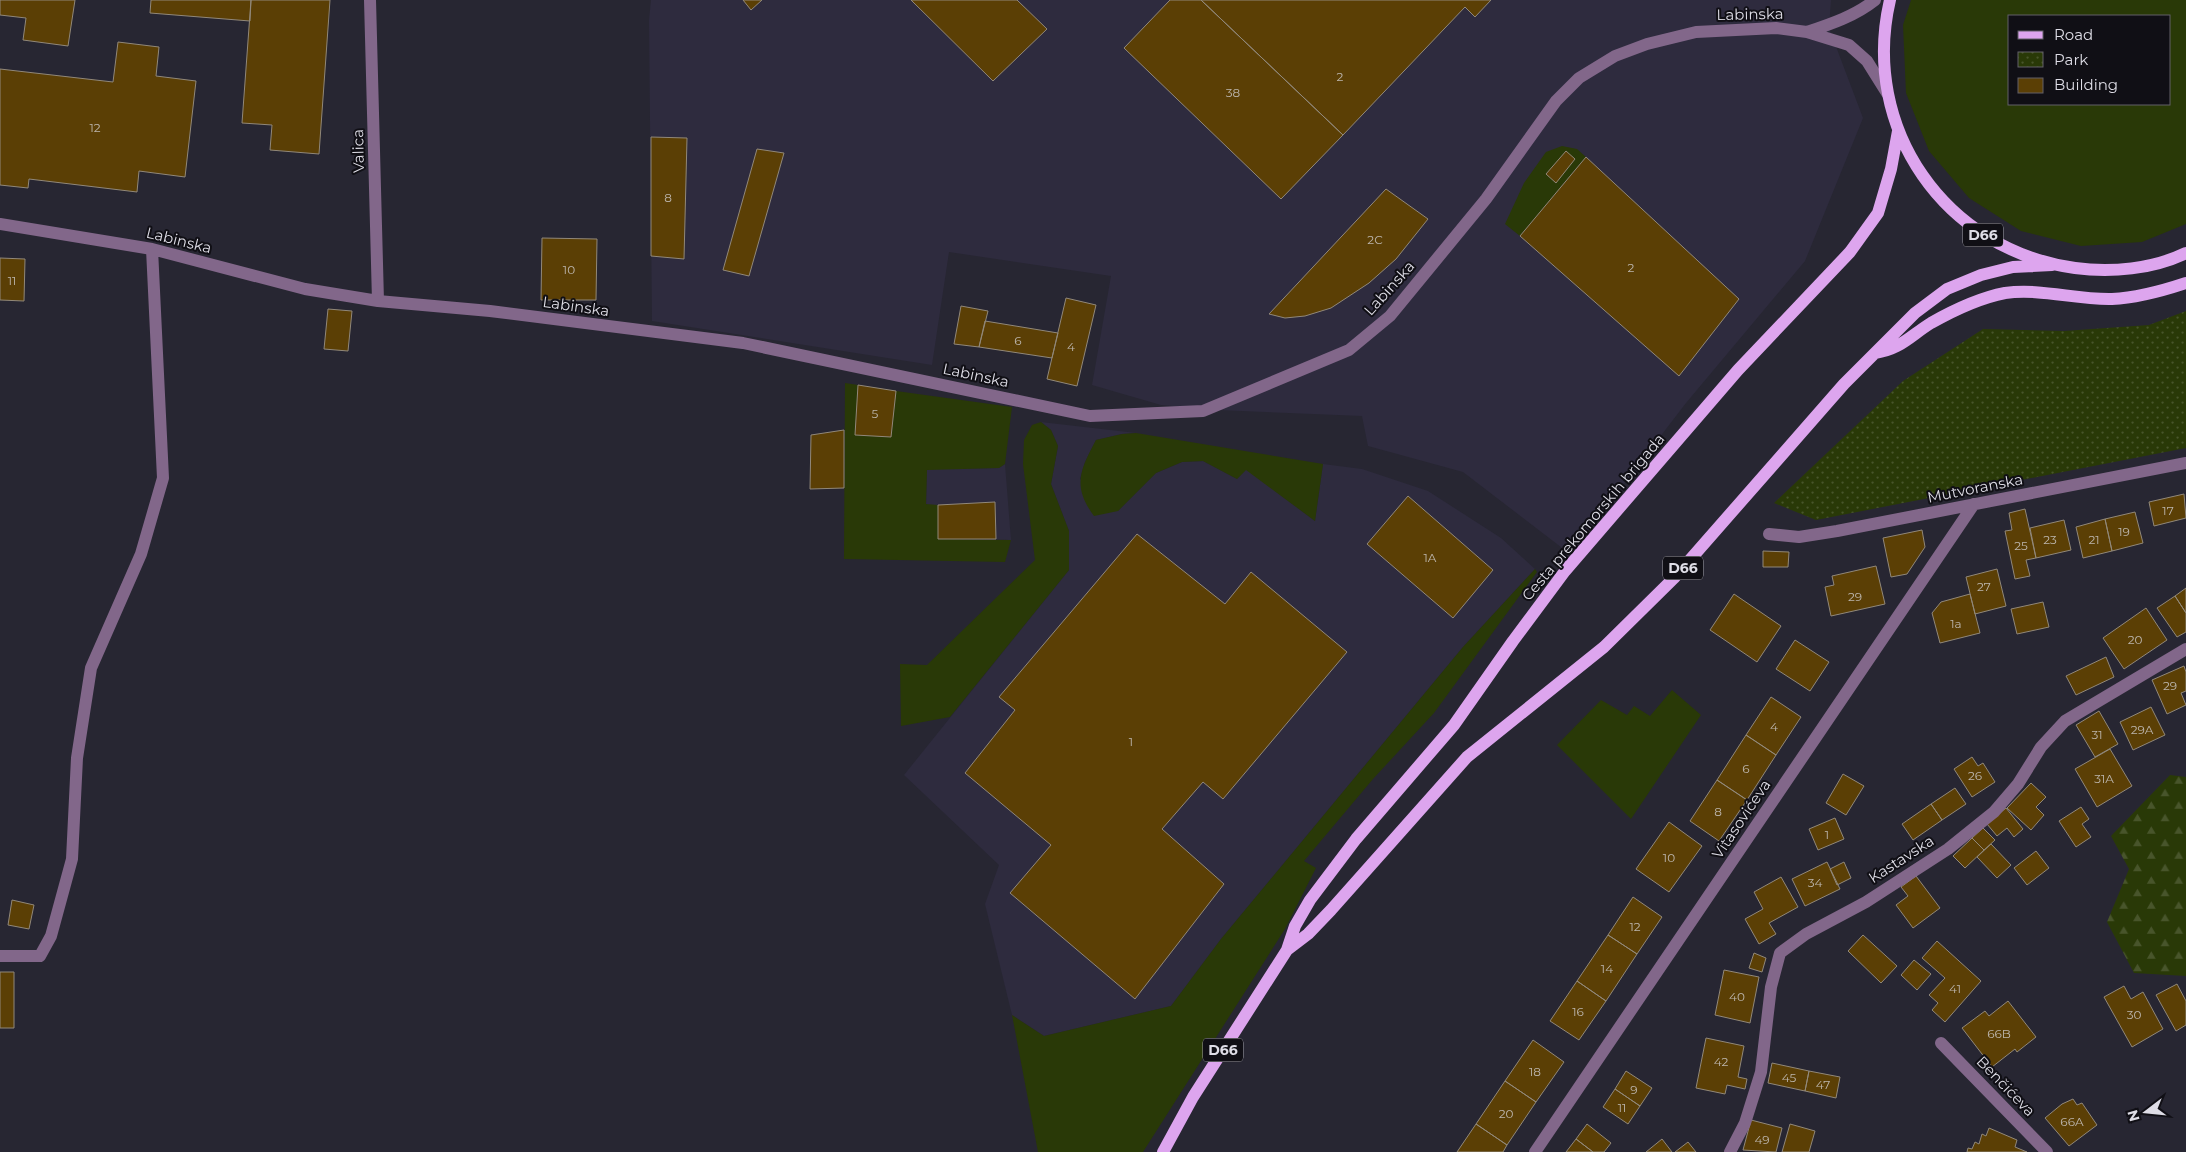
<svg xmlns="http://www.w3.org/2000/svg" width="2186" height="1152" font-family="Montserrat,sans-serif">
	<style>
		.built { fill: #2e2b3e }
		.grass { fill: #293907; fill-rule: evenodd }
		.forest { fill: url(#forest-firs) }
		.park { fill: url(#park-dots) }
		.building { fill: #5b3f05; stroke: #91887a }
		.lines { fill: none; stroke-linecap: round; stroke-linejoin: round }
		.minor { stroke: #82678a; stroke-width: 12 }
		.major { stroke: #dda5ee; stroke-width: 12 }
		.labels { text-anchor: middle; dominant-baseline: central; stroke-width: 4; stroke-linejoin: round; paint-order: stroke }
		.number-label { font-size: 12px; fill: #bdb6ae }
		.shield { fill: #100f15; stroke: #a09fa7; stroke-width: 1 }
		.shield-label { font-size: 14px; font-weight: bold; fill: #dedde6 }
		.street-label { font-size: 15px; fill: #dedde6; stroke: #100f15 }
	</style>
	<defs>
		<pattern id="forest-firs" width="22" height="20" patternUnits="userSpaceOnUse" patternTransform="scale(1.25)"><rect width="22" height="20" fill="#293907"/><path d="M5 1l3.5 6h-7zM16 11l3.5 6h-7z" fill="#48552b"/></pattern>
		<pattern id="park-dots" width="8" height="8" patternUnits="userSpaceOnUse" patternTransform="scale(1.25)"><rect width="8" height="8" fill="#293907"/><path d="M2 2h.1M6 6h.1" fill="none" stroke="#48552b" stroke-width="1.8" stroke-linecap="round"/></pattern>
	</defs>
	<rect width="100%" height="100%" fill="#272632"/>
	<path class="built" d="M651,0H1831L1829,28L1863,118L1805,261L1686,403L1570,554L1463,472L1368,446L1362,416L1217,410L1161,405L1092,385L1111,276L949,252L932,365L652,321L649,20Z
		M1041,422L1136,433L1122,434L1096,440L1085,462L1080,479L1118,511L1156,473L1182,462L1203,461L1237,479L1246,469L1315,521L1323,464L1362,469L1428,491L1501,538L1535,569L1463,647L1221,939L1171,1006L1044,1036L1012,1015L985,904L999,865L904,775L1069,570V531L1051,484L1058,446L1051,430Z
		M1005,464L1011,540L938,539V505H926L927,469L999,468Z"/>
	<path class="grass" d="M1911,0H2186V224L2142,242L2081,246L2021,231L1969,198L1929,151L1906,93L1903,25ZM2010,16H2170V104H2010Z
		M1562,146L1577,149L1586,157L1520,236L1505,224L1524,183L1546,152Z
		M845,383L858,385L855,435L891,437L896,391L1012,407L1005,464L999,468L927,470L926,504L938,505V539L1011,540L1005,562L844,559Z
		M1041,422L1051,430L1058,446L1051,484L1069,531V570L950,717L901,726L900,664L927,665L1035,560L1023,464L1024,440L1032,425Z
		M1136,433L1323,464L1315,521L1246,470L1237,479L1203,461L1182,462L1156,473L1118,511L1094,516C1072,486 1080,470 1096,440L1122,434Z
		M1535,569L1537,572L1434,713L1373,779L1304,861L1316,868L1285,929L1143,1152H1038L1012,1015L1044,1036L1171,1006L1221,939L1463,647Z
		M1672,690L1701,715L1631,819L1557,745L1601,700L1627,715L1634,706L1650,716Z"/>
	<path class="forest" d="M2170,775L2186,777V976L2134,973L2107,922L2129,869L2111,836Z"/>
	<path class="park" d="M2186,311V448L1816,520L1774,503L1903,381L1983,329L2064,331L2149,325Z"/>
	<path class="building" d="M0,0H75L68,46L23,40L26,18L0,15Z
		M151,0H251L250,21L150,13Z
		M251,0H330L319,154L270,150L272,125L242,123Z
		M743,0H762L751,10Z
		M911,0H1017L1047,29L993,81Z
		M1170,0H1201L1343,135L1281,199L1124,48Z
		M1201,0H1491L1475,17L1465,7L1343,135Z
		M118,42L159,47L156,76L196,81L185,177L139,171L137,192L29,179L28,188L0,185V69L113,82Z
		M651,137L687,138L684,259L651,256Z
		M757,149L784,153L749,276L723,270Z
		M1566,151L1575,159L1556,183L1546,174Z
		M1586,157L1739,299L1679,376L1520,236Z
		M1386,189L1428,219L1396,259L1369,283L1331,308L1305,316L1285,318L1269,314Z
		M542,238L597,239L596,300H541Z
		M0,258L25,259L24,301L0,300Z
		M1066,298L1096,305L1077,386L1047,379Z
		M961,306L988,311L979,347L954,344Z
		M328,309L352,311L348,351L324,349Z
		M985,321L1058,333L1052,358L979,347Z
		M858,385L896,391L891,437L855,435Z
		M844,430V488L810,489L811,435Z
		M2184,494L2186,518L2154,526L2149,502Z
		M1408,496L1493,570L1453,618L1367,544Z
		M995,502L996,539H938V505Z
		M2025,509L2036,558L2026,560L2030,576L2015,579L2005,531L2012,530L2009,513Z
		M2135,512L2143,543L2112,551L2105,519Z
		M2105,519L2112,551L2083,558L2076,527Z
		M2064,520L2071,550L2036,558L2030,528Z
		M1922,530L1925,547L1907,574L1891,577L1883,538Z
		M1137,534L1225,604L1251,572L1347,652L1223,799L1203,782L1162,829L1224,884L1135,999L1010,893L1051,845L965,773L1015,710L999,697Z
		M1763,551L1789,552L1788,567H1763Z
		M1876,566L1885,604L1831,616L1825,587L1834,585L1832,576Z
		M1997,569L2006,606L1975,614L1966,577Z
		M2186,588V613L2175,596Z
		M1734,594L1781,626L1757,662L1710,630Z
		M1970,594L1980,633L1940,643L1932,613L1941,602Z
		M2175,596L2186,613V632L2177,637L2157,608Z
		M2043,602L2049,627L2017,634L2011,609Z
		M2146,608L2167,640L2124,669L2103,638Z
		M1795,640L1829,662L1810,691L1776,669Z
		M2106,657L2114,677L2076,695L2066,676Z
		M2184,666L2186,672V691L2181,693L2186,705L2167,714L2152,680Z
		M1771,697L1801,717L1776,755L1746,735Z
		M2151,707L2165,735L2133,750L2120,722Z
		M2099,711L2118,744L2095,757L2076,725Z
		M1746,735L1776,755L1747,800L1717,780Z
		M2110,749L2132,786L2097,807L2075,769Z
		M1972,757L1978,766L1983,763L1995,782L1972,797L1954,769Z
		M1843,774L1864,786L1846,815L1826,803Z
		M1717,780L1747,800L1719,841L1690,821Z
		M2031,783L2046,797L2036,807L2044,815L2031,830L2007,808Z
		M1955,788L1966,804L1942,820L1931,804Z
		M1931,804L1942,820L1913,840L1902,824Z
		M2081,807L2089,819L2082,824L2091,837L2076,847L2059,821Z
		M2006,808L2023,829L2014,837L2007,828L1997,836L1987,824Z
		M1835,818L1844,839L1818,850L1809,829Z
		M1669,822L1702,846L1669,892L1636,869Z
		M1983,828L1995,840L1984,850L1972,838Z
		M1972,838L1984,850L1965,868L1953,856Z
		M1991,844L2011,865L1997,878L1977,857Z
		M2036,851L2049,868L2027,885L2014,868Z
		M1827,862L1840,889L1805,906L1792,879Z
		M1844,862L1851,878L1837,885L1830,869Z
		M1916,876L1940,908L1913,928L1896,905L1908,896L1901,887Z
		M1781,877L1798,907L1769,923L1776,934L1759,944L1745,919L1763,909L1754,892Z
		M1633,897L1662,917L1637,954L1608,935Z
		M12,900L34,905L29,929L8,925Z
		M1608,935L1637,954L1606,1001L1577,981Z
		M1863,935L1897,966L1881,983L1848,951Z
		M1937,941L1981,981L1945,1022L1932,1010L1938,1003L1929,995L1945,978L1922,958Z
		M1754,953L1766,958L1762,972L1749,968Z
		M1914,960L1931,974L1917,990L1901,975Z
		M1724,970L1759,977L1750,1023L1715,1015Z
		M0,972H14V1028H0Z
		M1577,981L1606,1001L1579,1040L1550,1021Z
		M2177,984L2186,1001V1025L2176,1031L2156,995Z
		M2124,986L2131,999L2143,992L2163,1029L2132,1047L2104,997Z
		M2008,1001L2036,1037L2017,1052L2015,1049L1992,1067L1962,1028L1985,1011L1989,1016Z
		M1706,1038L1744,1046L1738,1077L1747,1079L1745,1089L1727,1085L1725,1094L1696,1088Z
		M1533,1040L1564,1062L1536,1102L1505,1081Z
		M1772,1063L1809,1071L1805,1091L1768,1083Z
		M1626,1071L1652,1088L1640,1106L1615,1089Z
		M1809,1071L1840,1077L1836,1098L1805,1091Z
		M1505,1081L1536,1102L1507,1145L1476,1124Z
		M1615,1089L1640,1106L1628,1124L1603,1107Z
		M2073,1099L2077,1105L2082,1103L2097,1125L2069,1146L2045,1118L2062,1104Z
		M1751,1120L1782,1128L1776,1152L1743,1150Z
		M1476,1124L1507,1145L1503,1152H1457Z
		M1587,1124L1611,1143L1604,1152H1593L1576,1139Z
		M1790,1124L1815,1131L1809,1152H1782Z
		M1989,1128L2017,1140L2015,1147L2027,1152H1967L1968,1148L1972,1149L1975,1142L1979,1144L1982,1134L1986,1136Z
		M1576,1139L1593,1152H1566Z
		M1662,1139L1672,1152H1646Z
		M1688,1142L1696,1152H1675Z"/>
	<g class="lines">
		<path class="minor" d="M370,0L378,301
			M1807,32C1831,24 1855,16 1875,0
			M0,224L152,249L305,289L378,301L490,311L743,343L1090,416L1203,411L1349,350L1390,316L1486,199L1556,101L1579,78L1615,56L1647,44L1696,32L1776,28L1807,32L1849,45L1867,61L1887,93
			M1769,534L1799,537L1837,531L2186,463
			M0,956H40L51,936L72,859L77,758L91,668L141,554L163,478L152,249
			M1941,1043L2047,1152
			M1535,1152L1974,504
			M1730,1152L1745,1123L1761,1072L1771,987L1780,953L1806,934L1866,902L1948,849L1994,812L2018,784L2041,747L2065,721L2186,649"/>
		<path class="major" d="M1890,0C1860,128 1945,250 2075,268C2111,273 2153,269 2186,253
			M1875,353C1901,349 1910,336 1931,323C1954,310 1979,298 2005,293C2041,288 2076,300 2112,299C2137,298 2162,291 2186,283
			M1287,950L1308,934L1331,910L1467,757L1604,647L1674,578L1844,384L1915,313L1947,289L1981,275L2013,267L2052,265
			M1163,1152L1193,1097L1287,950L1295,926L1310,900L1356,839L1454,725L1513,641L1565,571L1738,370L1850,252L1878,213L1891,169L1898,131"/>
	</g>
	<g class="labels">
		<g class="number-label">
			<text x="1340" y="76">2</text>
			<text x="1233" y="92">38</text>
			<text x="95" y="127">12</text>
			<text x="668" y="197">8</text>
			<text x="1375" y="239">2C</text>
			<text x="1631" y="267">2</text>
			<text x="569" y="269">10</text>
			<text x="12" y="280">11</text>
			<text x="1018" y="340">6</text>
			<text x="1071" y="346">4</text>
			<text x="875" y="413">5</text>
			<text x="2168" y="510">17</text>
			<text x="2124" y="531">19</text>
			<text x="2050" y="539">23</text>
			<text x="2094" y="539">21</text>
			<text x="2021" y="545">25</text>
			<text x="1430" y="557">1A</text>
			<text x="1984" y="586">27</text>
			<text x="1855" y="596">29</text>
			<text x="1956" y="623">1a</text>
			<text x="2135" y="639">20</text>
			<text x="2170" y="685">29</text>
			<text x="1774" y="726">4</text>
			<text x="2142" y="729">29A</text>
			<text x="2097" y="734">31</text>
			<text x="1131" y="741">1</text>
			<text x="1746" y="768">6</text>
			<text x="1975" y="775">26</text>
			<text x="2104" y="778">31A</text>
			<text x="1718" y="811">8</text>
			<text x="1827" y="834">1</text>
			<text x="1669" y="857">10</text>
			<text x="1815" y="882">34</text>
			<text x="1635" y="926">12</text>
			<text x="1607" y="968">14</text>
			<text x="1955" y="988">41</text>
			<text x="1737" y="996">40</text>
			<text x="1578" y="1011">16</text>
			<text x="2134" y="1014">30</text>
			<text x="1999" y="1033">66B</text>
			<text x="1721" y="1061">42</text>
			<text x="1535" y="1071">18</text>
			<text x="1789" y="1077">45</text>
			<text x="1823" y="1084">47</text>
			<text x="1634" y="1089">9</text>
			<text x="1622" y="1107">11</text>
			<text x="1506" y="1113">20</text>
			<text x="2072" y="1121">66A</text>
			<text x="1762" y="1139">49</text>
		</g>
		<g class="shield">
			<rect x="1963" y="223.5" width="40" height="23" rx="4"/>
			<rect x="1663" y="556.5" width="40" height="23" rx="4"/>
			<rect x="1203" y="1038.5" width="40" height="23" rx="4"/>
		</g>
		<g class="shield-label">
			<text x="1983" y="235">D66</text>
			<text x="1683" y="568">D66</text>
			<text x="1223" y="1050">D66</text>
		</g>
		<g class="street-label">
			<text transform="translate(1750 14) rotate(-1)">Labinska</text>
			<text transform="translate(358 151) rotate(-91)">Valica</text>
			<text transform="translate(179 240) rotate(14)">Labinska</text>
			<text transform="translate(1389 288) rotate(-48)">Labinska</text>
			<text transform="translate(576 306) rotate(8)">Labinska</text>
			<text transform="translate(976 375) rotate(12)">Labinska</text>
			<text transform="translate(1975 488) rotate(-11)">Mutvoranska</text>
			<text transform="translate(1593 517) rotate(-50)">Cesta prekomorskih brigada</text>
			<text transform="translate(1741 819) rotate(-56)">Vitasovićeva</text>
			<text transform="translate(1901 859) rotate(-33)">Kastavska</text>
			<text transform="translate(2006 1086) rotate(46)">Benčićeva</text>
		</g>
	</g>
	<rect x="2008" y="15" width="162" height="90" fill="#100f15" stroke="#626169"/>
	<rect x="2018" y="31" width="25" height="8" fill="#dda5ee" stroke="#626169"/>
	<text x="2054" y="40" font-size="15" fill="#dedde6">Road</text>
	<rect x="2018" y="52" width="25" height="15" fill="url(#park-dots)" stroke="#626169"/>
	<text x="2054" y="65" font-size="15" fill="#dedde6">Park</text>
	<rect x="2018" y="78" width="25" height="15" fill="#5b3f05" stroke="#626169"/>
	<text x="2054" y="90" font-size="15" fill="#dedde6">Building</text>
	<g transform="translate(2146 1112) rotate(254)" stroke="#100f15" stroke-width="4" paint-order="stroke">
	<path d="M0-4L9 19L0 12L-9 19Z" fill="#dedde6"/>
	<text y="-8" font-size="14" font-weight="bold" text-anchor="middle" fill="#dedde6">N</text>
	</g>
</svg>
